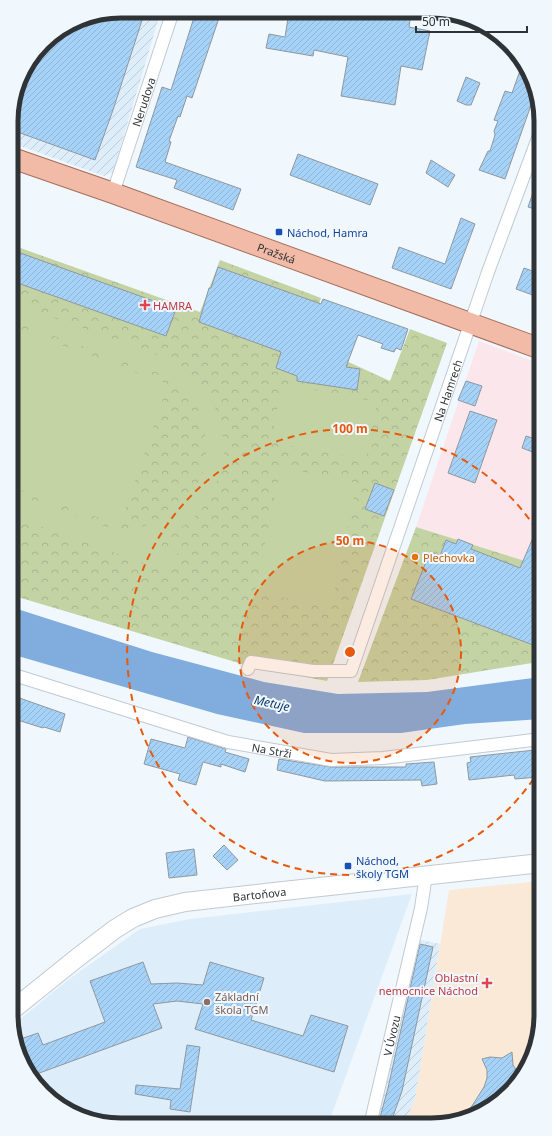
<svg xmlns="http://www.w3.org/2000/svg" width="552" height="1136" font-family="'Noto Sans',sans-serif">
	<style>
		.commercial { fill: #fbe6eb }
		.industrial { fill: url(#industrial-furrows) }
		.built { fill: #ddedfa }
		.medical { fill: #fae9d7 }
		.park { fill: url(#park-crowns) }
		.garden { fill: #c3d3a4 }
		.water { fill: #81acde }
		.building { fill: url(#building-hatch); stroke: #8f989f }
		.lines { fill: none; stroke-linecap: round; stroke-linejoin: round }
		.street-casing { stroke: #c1cad2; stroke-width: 14 }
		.secondary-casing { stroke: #c1cad2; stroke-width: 20 }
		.primary-casing { stroke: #a76e5a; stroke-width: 22 }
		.street { stroke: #fff; stroke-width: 12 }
		.secondary { stroke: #fff; stroke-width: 18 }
		.primary { stroke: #f1bba7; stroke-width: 20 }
		.ring { fill: none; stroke: #e8590c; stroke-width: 2; stroke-dasharray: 7 5 }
		.transit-dot { fill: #1a4fb4; stroke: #f0f8fe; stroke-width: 1.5 }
		.health-dot { fill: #e0444e; stroke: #f0f8fe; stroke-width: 1.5 }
		.food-dot { fill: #e8710a; stroke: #f0f8fe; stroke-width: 1.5 }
		.education-dot { fill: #8d6e63; stroke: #f0f8fe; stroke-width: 1.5 }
		.labels { text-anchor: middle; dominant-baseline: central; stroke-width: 4; stroke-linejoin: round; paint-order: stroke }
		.street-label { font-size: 11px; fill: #2f3336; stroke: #f0f8fe }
		.transit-label { font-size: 11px; fill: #164399; stroke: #f0f8fe; text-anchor: start }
		.health-label { font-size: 11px; fill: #be3a42; stroke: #f0f8fe; text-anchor: start }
		.food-label { font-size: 11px; fill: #c56008; stroke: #f0f8fe; text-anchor: start }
		.education-label { font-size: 11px; fill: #785e54; stroke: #f0f8fe; text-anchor: start }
		.water-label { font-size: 12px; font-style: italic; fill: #073764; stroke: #f0f8fe }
		.rim { fill: none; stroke: #2f3336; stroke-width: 5 }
		.centre { fill: #e8590c; stroke: #f0f8fe; stroke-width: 2 }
		.ring-label { font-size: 12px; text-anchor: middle; font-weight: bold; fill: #e8590c; stroke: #f0f8fe; stroke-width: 4; stroke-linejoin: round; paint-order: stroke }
	</style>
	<defs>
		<pattern id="industrial-furrows" width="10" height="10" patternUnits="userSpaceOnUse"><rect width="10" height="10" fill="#ddedfa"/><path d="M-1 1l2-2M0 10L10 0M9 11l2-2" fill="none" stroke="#beccd7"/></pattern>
		<pattern id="park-crowns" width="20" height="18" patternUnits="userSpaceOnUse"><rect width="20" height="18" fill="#c3d3a4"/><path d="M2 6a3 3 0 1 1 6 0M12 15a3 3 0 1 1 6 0" fill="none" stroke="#a8b68e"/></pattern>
		<pattern id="building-hatch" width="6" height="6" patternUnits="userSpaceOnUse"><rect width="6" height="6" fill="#a5d2f6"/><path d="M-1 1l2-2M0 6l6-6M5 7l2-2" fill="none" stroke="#8eb5d4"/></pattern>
	</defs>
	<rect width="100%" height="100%" fill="#f0f8fe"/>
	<path class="commercial" d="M479,341L541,364V566L416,527Z"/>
	<path class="industrial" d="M121,11H161L113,172L104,176L12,143V107L22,72Z
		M417,939L440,944L415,1100L404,1125H370Z"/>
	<path class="built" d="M412,894L328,1125L107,1124L49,1098L17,1050L13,1025L69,979L140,929L190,919Z"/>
	<path class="medical" d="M541,881V1022L518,1082L466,1119L431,1125H404L415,1100L449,890Z"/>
	<path class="park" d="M12,245L200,312L220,260L321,298L307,343L390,381L410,329L447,343L327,681L252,667L11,595Z
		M416,527L541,566V667L532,663L427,680L358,682Z"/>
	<path class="garden" d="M12,303L166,358C183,367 198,379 209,395C217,407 226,440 224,454C222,472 214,492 203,507C192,523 175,531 160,540L158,544L178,552L171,573L12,516V493L107,527C161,537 211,496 206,440C204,429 203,417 197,407C188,392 174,381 159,373L12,321Z
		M12,327L168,384L120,525L12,487Z
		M282,384L377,402L366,460L271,442Z
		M281,467L357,483L331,608L255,591Z"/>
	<path class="water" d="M11,607L152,652L264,682L338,694L427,692L541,677V719L465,724L401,733H304L217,714L11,654Z"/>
	<path class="building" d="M121,11H145L113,110L95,160L12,130V107L22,72L48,38L79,19Z
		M196,11L221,12L192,98L187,96L180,117L178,116L169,141L171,142L165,162L241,189L233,210L174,188L177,180L136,167L162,87L171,90Z
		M289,12H328L356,17V12L411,13L409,27L430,31L422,70L401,66L395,105L341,96L348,57L314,50L313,56L266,48L269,34L285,37Z
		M522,65L535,86L536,91L505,179L479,170L488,151H490L495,135L494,131L498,121L494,120L505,91L512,93Z
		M466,77L480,83L471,105H466L457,101Z
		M298,154L378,184L370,205L290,175Z
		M431,160L455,175L448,187L426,173Z
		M539,175H541V211L528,207Z
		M461,218L475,224L451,289L392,268L399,247L445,264Z
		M12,250L176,309L166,336L12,281Z
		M218,267L321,304L323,299L408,329L401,350L396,348L394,352L381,348L383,344L358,335L346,367L360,369L357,390L297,381V376L276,368L281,352L199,322L209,288H211Z
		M524,268L541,274V298L516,289Z
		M466,381L482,386L475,406L458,400Z
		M470,411L497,420L475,483L448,473Z
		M526,436L541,441V455L522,448Z
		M375,483L394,490L384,516L365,509Z
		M541,519V648L411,599L430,552L440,556L446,540L456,544L458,539L473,545L471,549L520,568Z
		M11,695L65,714L60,732L44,727L43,728L11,718Z
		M188,737L226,749L225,752L249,759L245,772L221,764V767L203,762L196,785L178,780L180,774L144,764L151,739L185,748Z
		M535,750L538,777L515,779L514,775L469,780L467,763L471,762L470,757Z
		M279,759L331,767H406V764L434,762L437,784L422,786L421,780L325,781L277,770Z
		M224,845L238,860L227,870L213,856Z
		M194,849L197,875L169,878L166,853Z
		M420,944L433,947L402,1091L390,1125H378L388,1088Z
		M143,962L151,984L177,983L203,985L210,962L264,978L251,1020L303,1036L311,1015L348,1026L334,1072L195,1029L203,1004L177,1001L153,1004L162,1028L34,1075L17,1050L15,1041L38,1033L43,1045L105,1022L90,981Z
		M187,1045L200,1047L190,1112L170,1109L171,1100L135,1094L136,1085L180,1089Z
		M512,1052L513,1065L517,1071L519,1079L518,1082L466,1119L463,1120L484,1087L487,1078V1070L482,1059L490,1057L502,1058Z"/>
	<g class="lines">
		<defs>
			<g id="street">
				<path id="s1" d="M113,193L173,11"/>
				<path id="s2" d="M248,669L251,662L313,671H351L488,272L541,130"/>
				<path id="s3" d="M11,674L228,742L331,760L383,758L541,739"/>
				<path id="s4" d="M370,1125L421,908L426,875"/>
			</g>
			<g id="secondary">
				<path id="s5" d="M11,1011L77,958L115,929L133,918L155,909L185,902L265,893L541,863"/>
			</g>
			<g id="primary">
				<path id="s6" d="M12,158L113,193L541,349"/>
			</g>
		</defs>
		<use href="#street" class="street-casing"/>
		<use href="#secondary" class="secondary-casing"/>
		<use href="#primary" class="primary-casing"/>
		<use href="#street" class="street"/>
		<use href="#secondary" class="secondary"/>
		<use href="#primary" class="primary"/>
	</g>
	<circle cx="350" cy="652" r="111" fill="#e8590c" fill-opacity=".12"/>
	<g class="ring">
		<circle cx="350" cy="652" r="111"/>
		<path d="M540 769A223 223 0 1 1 540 535"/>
	</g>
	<g class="transit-dot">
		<rect x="275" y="228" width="8" height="8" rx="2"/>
		<rect x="344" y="862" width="8" height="8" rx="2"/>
	</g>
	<g class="health-dot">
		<path d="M143 299h4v4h4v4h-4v4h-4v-4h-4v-4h4z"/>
		<path d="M485 977h4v4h4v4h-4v4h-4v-4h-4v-4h4z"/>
	</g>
	<circle class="food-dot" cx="415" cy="557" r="4"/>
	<circle class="education-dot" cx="207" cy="1002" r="4"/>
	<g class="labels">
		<g class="street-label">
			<text stroke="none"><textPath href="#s1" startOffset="96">Nerudova</textPath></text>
			<text stroke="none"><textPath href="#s6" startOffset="281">Pražská</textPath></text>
			<text stroke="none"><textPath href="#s2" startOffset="405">Na Hamrech</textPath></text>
			<text stroke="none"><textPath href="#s3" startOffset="272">Na Strži</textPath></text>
			<text stroke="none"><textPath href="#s5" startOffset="283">Bartoňova</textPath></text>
			<text stroke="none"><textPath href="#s4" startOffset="92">V Úvozu</textPath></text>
		</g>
		<g class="transit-label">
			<text x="287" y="232">Náchod, Hamra</text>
			<text x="356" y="860">Náchod,<tspan x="356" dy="13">školy TGM</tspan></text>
		</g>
		<g class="health-label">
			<text x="153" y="305">HAMRA</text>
			<text x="478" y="977" text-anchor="end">Oblastní<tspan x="478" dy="13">nemocnice Náchod</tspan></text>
		</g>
		<g class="food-label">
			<text x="423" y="557">Plechovka</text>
		</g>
		<g class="education-label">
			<text x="215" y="996">Základní<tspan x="215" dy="13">škola TGM</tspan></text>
		</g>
		<g class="water-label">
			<text transform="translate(272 703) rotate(12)">Metuje</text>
		</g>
	</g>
	<path d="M0 0H552V1136H0ZM121 18H431A103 103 0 0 1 534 121V1015A103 103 0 0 1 431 1118H121A103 103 0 0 1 18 1015V121A103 103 0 0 1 121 18Z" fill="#f0f8fe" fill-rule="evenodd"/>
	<path class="rim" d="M121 18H431A103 103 0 0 1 534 121V1015A103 103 0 0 1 431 1118H121A103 103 0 0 1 18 1015V121A103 103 0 0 1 121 18Z"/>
	<circle cx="350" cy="652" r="6" class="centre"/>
	<g class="ring-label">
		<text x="350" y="433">100 m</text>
		<text x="350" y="545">50 m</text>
	</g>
	<path d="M416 26v6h111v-6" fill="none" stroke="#2f3336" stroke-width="2"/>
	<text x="422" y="26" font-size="12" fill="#2f3336" stroke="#f0f8fe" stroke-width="3" paint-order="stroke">50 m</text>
</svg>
